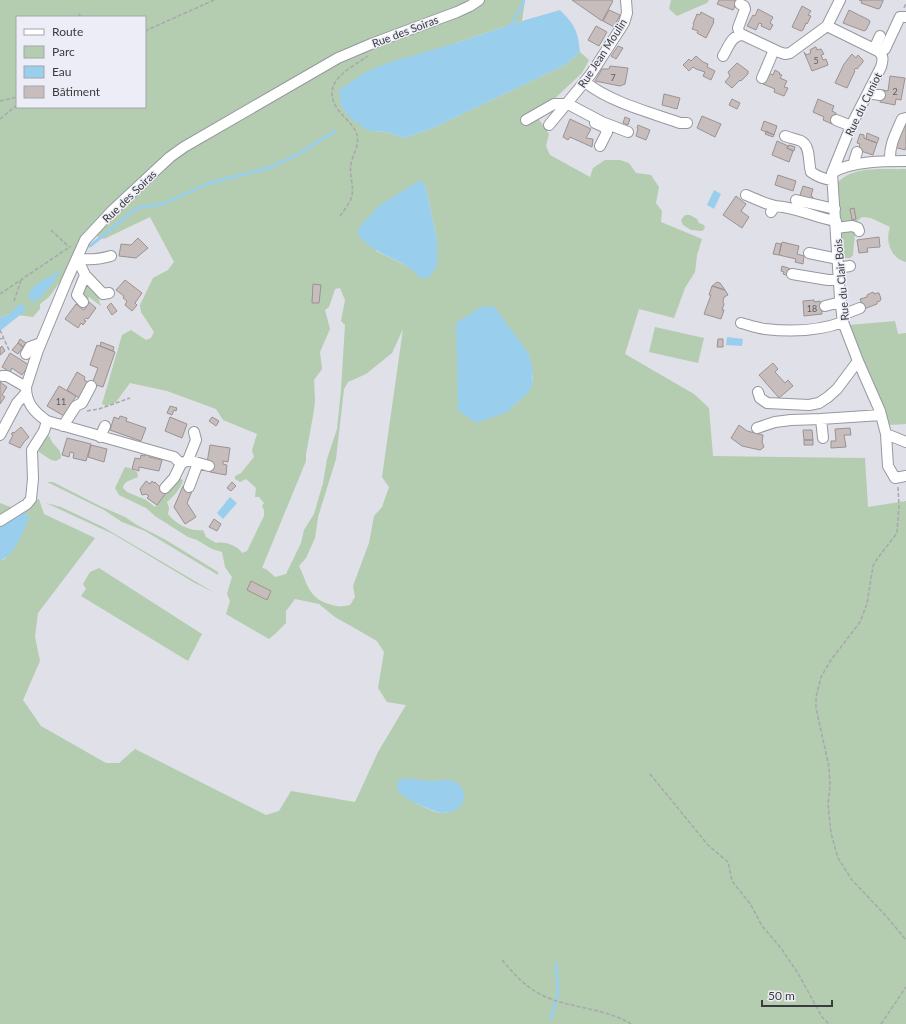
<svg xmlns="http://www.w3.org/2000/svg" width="906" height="1024" font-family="Lato,sans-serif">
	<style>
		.green { fill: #b4ccaf; fill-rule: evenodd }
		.water { fill: #9aceed }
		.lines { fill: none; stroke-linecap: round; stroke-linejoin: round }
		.stream { stroke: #9aceed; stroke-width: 3 }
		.building { fill: #c7bdbc; stroke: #9b9291 }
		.minor-casing { stroke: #9698a0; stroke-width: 12 }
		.path { stroke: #a7a8ae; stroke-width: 1.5; stroke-dasharray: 4 2; stroke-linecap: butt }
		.minor { stroke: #fff; stroke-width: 10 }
		.labels { text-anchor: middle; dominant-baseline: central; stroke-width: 3; stroke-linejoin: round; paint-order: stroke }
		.number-label { font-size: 9px; fill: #5d5c5e }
		.street-label { font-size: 11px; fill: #3a3b3e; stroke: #ecedf6 }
	</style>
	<rect width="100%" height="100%" fill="#dfe0e8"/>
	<path class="green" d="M0,0H525L522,21L456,43L369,131L386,132L404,138L431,129L565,65L580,52L589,60L582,73L551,102L538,118L549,134L546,146L550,155L590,177L593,168L605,160H620L629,163L636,173L651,175L659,187L656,203L662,211L661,222L702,239L697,255L695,272L685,288L674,318L639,309L625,354L694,394L709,408L713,456L865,458L868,507L906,501V1024H0V561L6,558L2,524L0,527V503L13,508L39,499L44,514L95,538L38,613L35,637L40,661L23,700L41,726L106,763H119L135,749L266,815L279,811L291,791L355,802L378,752L406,705L387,702L378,688L384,652L377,641L335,617L319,604L295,599L286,611V623L275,634L269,639L226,614L230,601L227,594L232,577L225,567L222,552L212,549L197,540L188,537L155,516L146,508L119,495L115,488L125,467L129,468L137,472L138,477C132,480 123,481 123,488L127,492L146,500L155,507L179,478L183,480C182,487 173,497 167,502L169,508L168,514C175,524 191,532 203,530L206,537L216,543C225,541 238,546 242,553L247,551L264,516V510L262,506L264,503L259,497H255L256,488L246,479L240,482L235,479V476L241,473L254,457L252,450L257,434L223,420L216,409L167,391L130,383L116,402L106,406L102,404L122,335L131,330L146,340L151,338L154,332L141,312L140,305L153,278L168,270L174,262L150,217L104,239L94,235L49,297L40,304V309L33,317L9,314L0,318ZM17,17H145V107H17ZM417,182L425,184L437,239L422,279L409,267L376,251ZM340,288L345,300L341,321L345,325L341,390L337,429L327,459L323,483L314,514L304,530L301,543L286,574L275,577L266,569L262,568L306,461V454L313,416L315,401L314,380L322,369L320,352L330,329L325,310L329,307L335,289ZM403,329L382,477L389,487L382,507L374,516L369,543L353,586L355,597L350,605C342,607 337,607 329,604C308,598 307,582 299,566L306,558L315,538L318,517L336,459L344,389L348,382L366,374L392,353ZM529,354C538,388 531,390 507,412ZM450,780L461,787L460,806C455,810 450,813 443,813C432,813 410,800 401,794L431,781Z
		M671,0H709L707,3L677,16L669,9Z
		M906,169V262C891,258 885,242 890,227L871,218L862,217L856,222L853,255L850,258H844L840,253L841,222L837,184C851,165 884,170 906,169Z
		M685,215H690L697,219L699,223L704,225L705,228L702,231L691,230L683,225L681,220Z
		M86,284L97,295L101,306L89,297L87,299L82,295Z
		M895,321L898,334L906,333V424L889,425L885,410L849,325Z
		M655,327L704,338L698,363L649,352Z
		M47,435L50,437C52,447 61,446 61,458L56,461L51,460L39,452V444Z
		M47,482H53L100,506L125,517L137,525L166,540L218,572V575L145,531L122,522L104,510Z
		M46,503L61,507L103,527L215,593L193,582L113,534Z
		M99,568L202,634L188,661L81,596L86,589L83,584L90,572Z"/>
	<path class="water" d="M560,10C575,25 578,31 580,52L565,65L431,129L404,138L386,132L369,131L351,119L341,106L339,90L366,72L387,63L456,43L522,21Z
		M419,181L425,184L437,239V265L432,275L422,279C417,275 412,270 407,266C389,256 371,251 357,234L361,225L380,205Z
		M714,190L721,194L714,209L707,205Z
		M53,275L55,281L38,300L33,302L28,297C30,287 44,278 53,275Z
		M21,304L26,308L25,311L0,331V318L9,314L17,306Z
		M494,306L529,354L533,369L532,385L529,392L507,412L476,423L458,410L456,323L481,307Z
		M727,337L743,339L742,346L726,345Z
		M230,497L237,503L223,519L217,513Z
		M22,513L27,514L29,518C22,534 16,553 0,561V527L2,524Z
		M403,778C412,779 421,780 430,781C436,781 443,779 449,780C466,782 470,803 454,811C451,812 445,813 442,813C434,812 405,799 400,793C397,790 397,786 397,782Z"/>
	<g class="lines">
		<path class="stream" d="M510,26L520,10L524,0
			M90,246L137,208L162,204L210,183L269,168L297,155L335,131
			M51,278L59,272
			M551,1019L558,993L556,964"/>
	</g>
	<path class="building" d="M572,0H611L613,1L602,21Z
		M719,0H738L733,10L717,4Z
		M859,0H883V1L880,8L878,9L861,3L862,1Z
		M802,6L811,11L808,15L811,16L807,24L806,23L803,30L801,31L792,27Z
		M758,9L773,17L770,23L773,25L770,30L761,26L762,24L759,23L756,30L747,26L753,15L755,16Z
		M609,10L620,15L614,27L603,21Z
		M849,10L869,20L870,22L866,30L864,31L843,23Z
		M701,12L714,19L713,22H714L706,38L697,33L698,31L692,29L694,25L693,24L697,14L700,15Z
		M596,26L607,32L599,46L588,40Z
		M618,46L623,48L616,59L611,56Z
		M815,47H816L817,50L821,49L824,54L821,55L823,60L826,59L828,65L812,71L804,52L806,55L811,53L810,50Z
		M852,54L856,58L858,55L863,60V62L857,69L856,68L854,70L855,71L847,88L835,83L844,64Z
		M696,56L703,62L708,64L707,67L715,71L711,80L703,76L705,72L696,69L693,67L689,71L683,65L689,59L691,61Z
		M737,63L748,71V74L741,81L740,80L732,88L725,82L730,76L728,72Z
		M610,66L628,68L625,84L620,86L595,81L602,69H609Z
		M775,70L780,73L779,74L782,75L780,78L787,81L784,87L788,88L784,96L774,92L775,89L763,84L768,73L773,75Z
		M890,76L905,78L901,100L896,99L895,105L880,102L883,90L888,91Z
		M664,94L680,98L677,109L662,105Z
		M732,99L740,103L737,109L729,105Z
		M818,99L834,106L832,111L836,113L832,124L823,120L824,117L813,112Z
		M702,116L721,124L715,137L697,128Z
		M625,117L630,119L628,125L623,123Z
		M570,119L591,129L586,138L593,139L592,147L570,137L568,140L563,137Z
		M764,121L777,126L774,135L761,130Z
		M906,122V146L905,150L894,147Z
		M638,125L650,130L646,140L636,136L638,129L637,128Z
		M766,131L774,135L773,137L765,134Z
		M867,133L879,138L877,143L866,139Z
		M860,134L864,135V138L877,143L873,155L858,150L860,144L857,143Z
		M777,141L788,146L787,148L793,151L789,162L772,155Z
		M789,145L795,147L794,151L787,148Z
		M778,175L796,181L793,191L775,185Z
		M803,186L813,189L811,196L813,197L812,201L799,198Z
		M736,196L746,204L741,211L749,217L742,228L723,215Z
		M854,208L856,219L852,220L850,209Z
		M879,237L880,247L867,248L868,252L859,253L857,240Z
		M138,238L148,248L136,258L119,256L121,244L131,245Z
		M782,242L799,246L797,254L804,256L803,264L795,262L796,259L779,255Z
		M776,243L781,244L779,255L773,254Z
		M782,266L791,269L789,276L783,274L784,272L781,271Z
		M125,280L142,293L135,303L137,305L132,311L125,305L127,301L123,298L124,296L116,290Z
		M717,282L720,283L725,290L712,286Z
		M313,284L321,285L319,303H312Z
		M712,286L725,290L728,295L724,297L723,302L724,304L722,310H724L721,319L704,314L711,295H709Z
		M873,292L874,294L877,293H879L881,299L880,301L877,302V304L864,309L860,299L867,297V295Z
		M814,300V302L820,301L822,314L804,316L803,301Z
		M89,302L96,308L88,319L86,318L84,320L86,321L83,325L81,323L78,328L65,319L76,304L84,310Z
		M111,303L117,311L112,315L107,307Z
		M20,339L26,343L23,347L18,343Z
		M718,339H723V347H717Z
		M101,342L114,347L113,351L100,346Z
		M18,343L23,347L18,354L12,350Z
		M97,345L115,352L103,387L92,384L98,368L90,365Z
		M2,346L5,351L0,355V348Z
		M10,353L29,365L22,375L12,368L10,372L2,367Z
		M773,363L778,369L775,372L785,383L788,380L793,386L779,398L759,375Z
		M77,372L85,377L84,380L88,382L79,398L67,390Z
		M0,382L7,387L2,395L5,397L0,404Z
		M59,386L76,396L64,416L47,406Z
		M170,406L177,408L176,411L174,410L172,415L167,413Z
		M120,416L127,418L126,421L146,428L141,441L110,430L114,417L119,419Z
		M170,417L187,424L182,438L165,431Z
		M212,417L219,421L216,426L209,421Z
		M739,425L747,431L763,435L762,442L764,447L760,450L742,446L731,438Z
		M21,427L29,437L24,442L20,448L9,443L13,435L11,434L13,432L14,433Z
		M850,428L851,435H844L846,447L831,448V441H836L835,429Z
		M803,430H812L813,440H804Z
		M67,438L91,444L86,461L73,458L74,453L70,452L69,457L62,455Z
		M804,440H813V445H804Z
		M91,445L107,449L104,462L88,457Z
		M210,445L230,448L228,462L223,461V464L227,465L226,475L210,472L211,464L207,463Z
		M146,454L150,455L149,457L162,460L159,471L139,467V471L132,469L135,458L140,459L141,455L145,456Z
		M146,481L150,484L152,481L154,483L155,482L166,493L157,505L147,498L149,496L146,494L142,495L140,489Z
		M232,482L236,486L231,491L227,488Z
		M183,486L192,491L187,503L196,517L185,524L174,507Z
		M214,519L221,524L217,531L209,527Z
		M251,581L271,591L267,600L247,590Z"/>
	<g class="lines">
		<defs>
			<path id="minor" d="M827,26L840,0
				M740,35L738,28L745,9L744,6L740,4
				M874,49L880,36
				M880,52L885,49L900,17H906
				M723,56C728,48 732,34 743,35L779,52L785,54L790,53L827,26L878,51C884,56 883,60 881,67L851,126L832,173
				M762,78L774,50
				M585,82C610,102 649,112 680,123H687
				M868,93L880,95
				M526,120L554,104H568L602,122L628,132
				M836,120L851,126
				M595,123L604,127L607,132L600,146
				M549,125L591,74L624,23L627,13L626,0
				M785,136C790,138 796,139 801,141C811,146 808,163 811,172C818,177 823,179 832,180
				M890,161C889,145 896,133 902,119L906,118
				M906,161C885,161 850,161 832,173L840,298L843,322L858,361L880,411L886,434L888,466L895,478L906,476
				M853,165L857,152
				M746,195L765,203L775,206
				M796,200L835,209
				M771,212L775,206C797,207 815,218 836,221
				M836,228L852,226L858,228L859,231
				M809,253L838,259
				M77,258L85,275L103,294L109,293
				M77,258C89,261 100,259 111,256
				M838,268L850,266
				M792,274L828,280H839
				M83,302L77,295L85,275
				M825,306L841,302
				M842,315L860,308
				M741,323C749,325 757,328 765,329C791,332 819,331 843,322
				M26,354L30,347L41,343
				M2,376H7L26,387
				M758,392L760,398L767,403L809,405L819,403L828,397L837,389L858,361
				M821,419L823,438
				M63,426L76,406L82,403L91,386
				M757,428L775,422L791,420L821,419L881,415
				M886,434L906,442
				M0,435L17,403L26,393
				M100,437L105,426
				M188,460L196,440L194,432
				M181,464L174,457L47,421C34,412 26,403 26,387L38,350L67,280L85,240L112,211L170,157L184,147L338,58L371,44L457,12L470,6L479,0
				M189,487L198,463
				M165,488L174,478L181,464L188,460L209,466
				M0,521L27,504L31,499L33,479L32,450L44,431L47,421"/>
		</defs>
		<use href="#minor" class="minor-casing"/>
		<path class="path" d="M904,8L906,3
			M79,14L81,17
			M145,31L214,0
			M0,101L17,97
			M0,119L17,105
			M340,216C344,210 351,202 352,195C354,185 349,175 351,164C353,153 361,144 356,132C353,125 344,117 339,111C318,83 349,69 368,56
			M51,230L69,247
			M0,294L71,246
			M14,301L21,280
			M0,330L9,350
			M0,339L4,338
			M87,411L99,409L130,398
			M898,487L899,506L897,533L877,559L873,566L867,604L860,622L831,660L821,677L816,697V708L829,767L830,785L828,805L831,833L838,858L852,880L887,917L906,940
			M650,774L708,845L728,862L732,881L751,905L762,926L781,948L799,975L822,1017L829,1024
			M502,960C515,975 527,989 546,997C574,1009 605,1008 631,1024
			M881,1024L906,987"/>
		<use href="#minor" class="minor"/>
	</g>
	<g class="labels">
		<g class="number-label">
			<text x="816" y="60">5</text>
			<text x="613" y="77">7</text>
			<text x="895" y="91">2</text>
			<text x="812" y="308">18</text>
			<text x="61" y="401">11</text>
		</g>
		<g class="street-label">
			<text transform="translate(405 31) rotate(-21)">Rue des Soiras</text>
			<text transform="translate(602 53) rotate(-57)">Rue Jean Moulin</text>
			<text transform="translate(863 104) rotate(-64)">Rue du Cuniot</text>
			<text transform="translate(129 196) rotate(-44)">Rue des Soiras</text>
			<text transform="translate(841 280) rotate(-95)">Rue du Clair Bois</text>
		</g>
	</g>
	<rect x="16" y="16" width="130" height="92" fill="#ecedf6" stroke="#a5a6ac"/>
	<rect x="24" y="29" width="20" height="6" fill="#ffffff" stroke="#a5a6ac"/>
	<text x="52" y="36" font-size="12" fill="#3a3b3e">Route</text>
	<rect x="24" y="46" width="20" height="12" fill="#b4ccaf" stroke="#a5a6ac"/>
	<text x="52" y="56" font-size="12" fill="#3a3b3e">Parc</text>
	<rect x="24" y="66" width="20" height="12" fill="#9aceed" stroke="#a5a6ac"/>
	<text x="52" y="76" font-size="12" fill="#3a3b3e">Eau</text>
	<rect x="24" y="86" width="20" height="12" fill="#c7bdbc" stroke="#a5a6ac"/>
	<text x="52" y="96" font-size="12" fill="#3a3b3e">Bâtiment</text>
	<path d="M762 1000v6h70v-6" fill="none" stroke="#3a3b3e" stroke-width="2"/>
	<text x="768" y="1000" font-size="12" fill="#3a3b3e" stroke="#ecedf6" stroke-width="3" paint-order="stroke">50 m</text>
</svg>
